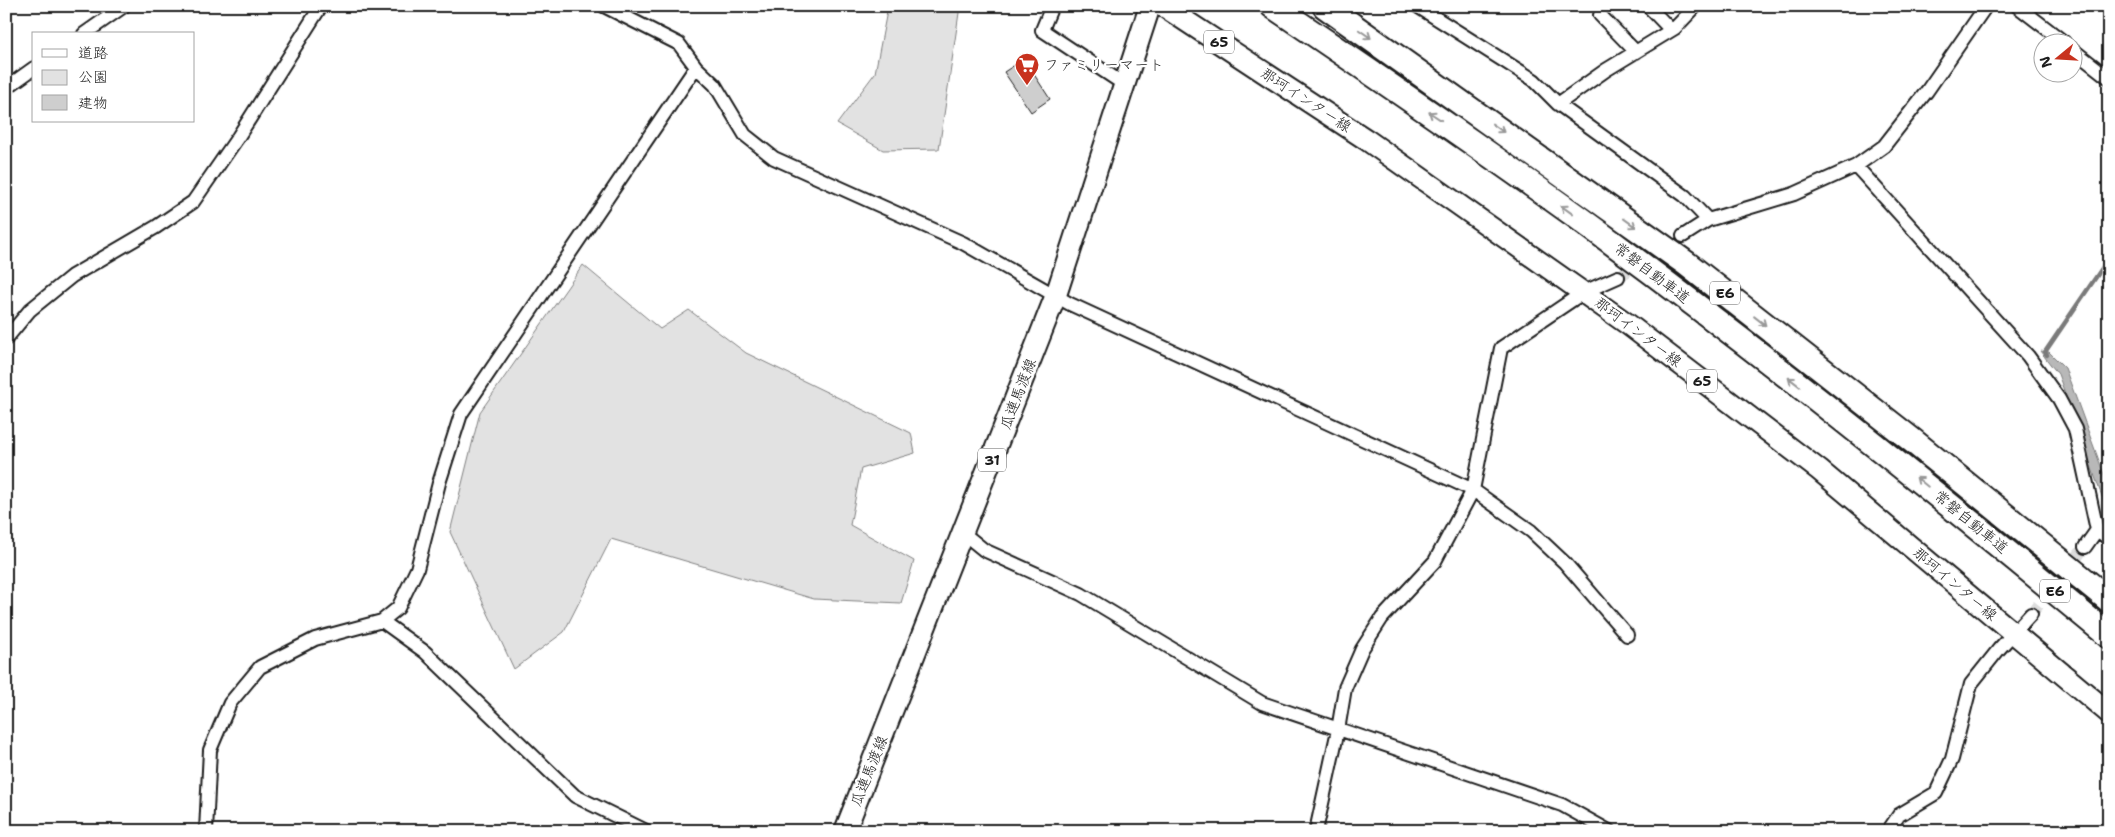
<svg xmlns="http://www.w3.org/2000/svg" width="2115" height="837" font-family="'Shantell Sans','Klee One',sans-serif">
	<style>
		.green { fill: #e2e2e2; stroke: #7f7f7f }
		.water { fill: #b8b8b8; stroke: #7a7a7a }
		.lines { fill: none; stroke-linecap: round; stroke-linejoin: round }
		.stream { stroke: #7a7a7a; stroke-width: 4.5 }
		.building { fill: #cecece; stroke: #1c1c1c }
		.minor-tunnel { stroke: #ddd; stroke-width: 12; stroke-dasharray: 12 6; stroke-linecap: butt }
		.minor-casing { stroke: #1c1c1c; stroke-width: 16 }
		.primary-casing { stroke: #1c1c1c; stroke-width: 24 }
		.motorway-casing { stroke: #1c1c1c; stroke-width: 28 }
		.minor { stroke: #fff; stroke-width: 12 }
		.primary { stroke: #fff; stroke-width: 20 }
		.motorway { stroke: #fff; stroke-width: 24 }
		.oneway { stroke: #999 }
		.labels { text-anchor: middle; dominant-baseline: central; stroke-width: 4.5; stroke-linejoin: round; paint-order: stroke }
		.shield { fill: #fff; stroke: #606060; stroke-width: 1 }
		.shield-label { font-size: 14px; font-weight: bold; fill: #1c1c1c }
		.poi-label { font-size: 15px; fill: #1c1c1c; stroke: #fff; text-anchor: start }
		.street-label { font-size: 15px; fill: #1c1c1c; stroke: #fff }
	</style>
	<rect width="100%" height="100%" fill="#fff"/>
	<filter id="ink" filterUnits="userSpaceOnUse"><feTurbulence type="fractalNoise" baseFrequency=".02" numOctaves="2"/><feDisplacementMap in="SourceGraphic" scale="10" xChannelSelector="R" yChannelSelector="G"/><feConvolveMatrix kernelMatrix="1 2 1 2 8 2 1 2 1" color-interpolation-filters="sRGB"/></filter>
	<g filter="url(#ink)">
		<path class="green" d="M888,6H960L939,149L883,150L837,124L875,73Z
			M583,265L660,329L689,310L746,353L911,433L915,453L861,469L850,525L914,561L901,603L814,599L611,539L564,632L514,669L450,532L480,412Z"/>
		<path class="water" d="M2040,351L2049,352L2065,368L2109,488V506L2104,502L2058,374Z"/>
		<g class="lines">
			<path class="stream" d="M2047,355L2045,352L2109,258"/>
		</g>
		<path class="building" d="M1024,59L1050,99L1031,112L1004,72Z"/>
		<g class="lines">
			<path class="minor-tunnel" d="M1618,277L1683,236
				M2031,614L2085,547"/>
			<defs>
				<path id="minor" d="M604,6L679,44L696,67L715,85L745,135L774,158L963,243L1070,304L1473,490L1531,531L1565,563L1627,635
					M1052,6L1042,30L1125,85
					M1417,6L1534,80L1558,104L1685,196L1708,220
					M1648,6L1671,30
					M2017,6L2064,42
					M1600,15L1636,52
					M84,34L124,6
					M2072,49L2109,78
					M6,88L34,68
					M1558,104L1606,70L1675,28L1696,6
					M1856,166L2028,356L2059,399L2075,429L2097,530L2109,539
					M1683,236L1708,220L1794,194L1856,166L1884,146L1927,91L1986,6
					M6,339L30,310L72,276L156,227L193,202L238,137L321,6
					M963,533L984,550L1081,594L1262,703L1562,805L1609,831
					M2085,547L2097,530
					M382,621L425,652L575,796L646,831
					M206,831L210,750L230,703L260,667L315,639L382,621L398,608L417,569L439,483L461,414L696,67
					M1316,831L1338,730L1345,688L1362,649L1382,618L1435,561L1473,490L1501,348L1584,292L1618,277
					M1888,831L1899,815L1936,793L1952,759L1971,684L1999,649L2031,614"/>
				<path id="primary" d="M1163,6L1367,140L1629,325L1819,470L2109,713
					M845,831L1056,295L1150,6"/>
				<path id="motorway" d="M1273,6C1375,75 1476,144 1576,216C1758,349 1935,492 2109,636
					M1325,6L1687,264L1913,441L2109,600"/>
			</defs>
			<use href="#minor" class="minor-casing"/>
			<use href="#primary" class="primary-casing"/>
			<use href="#motorway" class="motorway-casing"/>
			<use href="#minor" class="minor"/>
			<use href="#primary" class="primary"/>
			<use href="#motorway" class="motorway"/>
		</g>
		<defs><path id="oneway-shaft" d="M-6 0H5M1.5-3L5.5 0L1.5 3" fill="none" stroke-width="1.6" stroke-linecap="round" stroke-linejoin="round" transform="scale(1.25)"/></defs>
		<g class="oneway">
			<use href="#oneway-shaft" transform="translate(1365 34) rotate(35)"/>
			<use href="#oneway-shaft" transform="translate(1435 116) rotate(-146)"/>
			<use href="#oneway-shaft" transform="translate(1498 128) rotate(36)"/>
			<use href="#oneway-shaft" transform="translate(1567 210) rotate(-144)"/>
			<use href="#oneway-shaft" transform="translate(1630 223) rotate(36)"/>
			<use href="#oneway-shaft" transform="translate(1760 321) rotate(38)"/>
			<use href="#oneway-shaft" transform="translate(1794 382) rotate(-142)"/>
			<use href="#oneway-shaft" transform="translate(1922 482) rotate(-141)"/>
		</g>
	</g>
	<defs>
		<symbol id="supermarket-pin" viewBox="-11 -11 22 30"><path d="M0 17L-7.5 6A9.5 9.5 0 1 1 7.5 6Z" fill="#c8321e" stroke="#fff"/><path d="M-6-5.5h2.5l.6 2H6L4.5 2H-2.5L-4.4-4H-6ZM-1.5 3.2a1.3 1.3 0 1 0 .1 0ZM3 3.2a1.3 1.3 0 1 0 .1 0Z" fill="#fff"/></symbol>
	</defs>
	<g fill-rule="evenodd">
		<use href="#supermarket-pin" x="1013" y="51" width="28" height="38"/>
	</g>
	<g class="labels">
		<g class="shield">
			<rect x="1204" y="30.5" width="30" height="23" rx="4"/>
			<rect x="1710" y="281.5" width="30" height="23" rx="4"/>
			<rect x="1687" y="369.5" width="30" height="23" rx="4"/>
			<rect x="978" y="448.5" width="28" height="23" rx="4"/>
			<rect x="2040" y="579.5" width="30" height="23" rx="4"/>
		</g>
		<g class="shield-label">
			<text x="1219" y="42">65</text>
			<text x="1725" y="293">E6</text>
			<text x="1702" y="381">65</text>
			<text x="992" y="460">31</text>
			<text x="2055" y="591">E6</text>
		</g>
		<g class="poi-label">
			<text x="1044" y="65">ファミリーマート</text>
		</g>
		<g class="street-label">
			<text transform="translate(1306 100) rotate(33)">那珂インター線</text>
			<text transform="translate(1652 273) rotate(37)">常磐自動車道</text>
			<text transform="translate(1638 332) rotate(37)">那珂インター線</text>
			<text transform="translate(1018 394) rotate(-69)">瓜連馬渡線</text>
			<text transform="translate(1971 522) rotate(39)">常磐自動車道</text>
			<text transform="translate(1955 584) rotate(40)">那珂インター線</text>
			<text transform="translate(869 771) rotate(-68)">瓜連馬渡線</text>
		</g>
	</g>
	<rect width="2115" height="837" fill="none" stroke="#fff" stroke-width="25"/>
	<rect x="12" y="12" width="2090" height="812" fill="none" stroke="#1c1c1c" stroke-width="2" filter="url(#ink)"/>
	<rect x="32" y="32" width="162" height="90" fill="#ffffff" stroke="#a4a4a4"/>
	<rect x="42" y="49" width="25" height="8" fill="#ffffff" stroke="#a4a4a4"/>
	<text x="78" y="58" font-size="15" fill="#1c1c1c">道路</text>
	<rect x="42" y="70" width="25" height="15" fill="#e2e2e2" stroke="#a4a4a4"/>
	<text x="78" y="82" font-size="15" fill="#1c1c1c">公園</text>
	<rect x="42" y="95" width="25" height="15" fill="#cecece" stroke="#a4a4a4"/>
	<text x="78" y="108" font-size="15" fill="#1c1c1c">建物</text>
	<g transform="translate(2058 58) rotate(252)"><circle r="24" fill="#ffffff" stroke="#a4a4a4"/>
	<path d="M0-4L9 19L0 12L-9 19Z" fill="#c8321e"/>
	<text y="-8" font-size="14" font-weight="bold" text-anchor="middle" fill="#1c1c1c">N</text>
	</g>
</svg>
